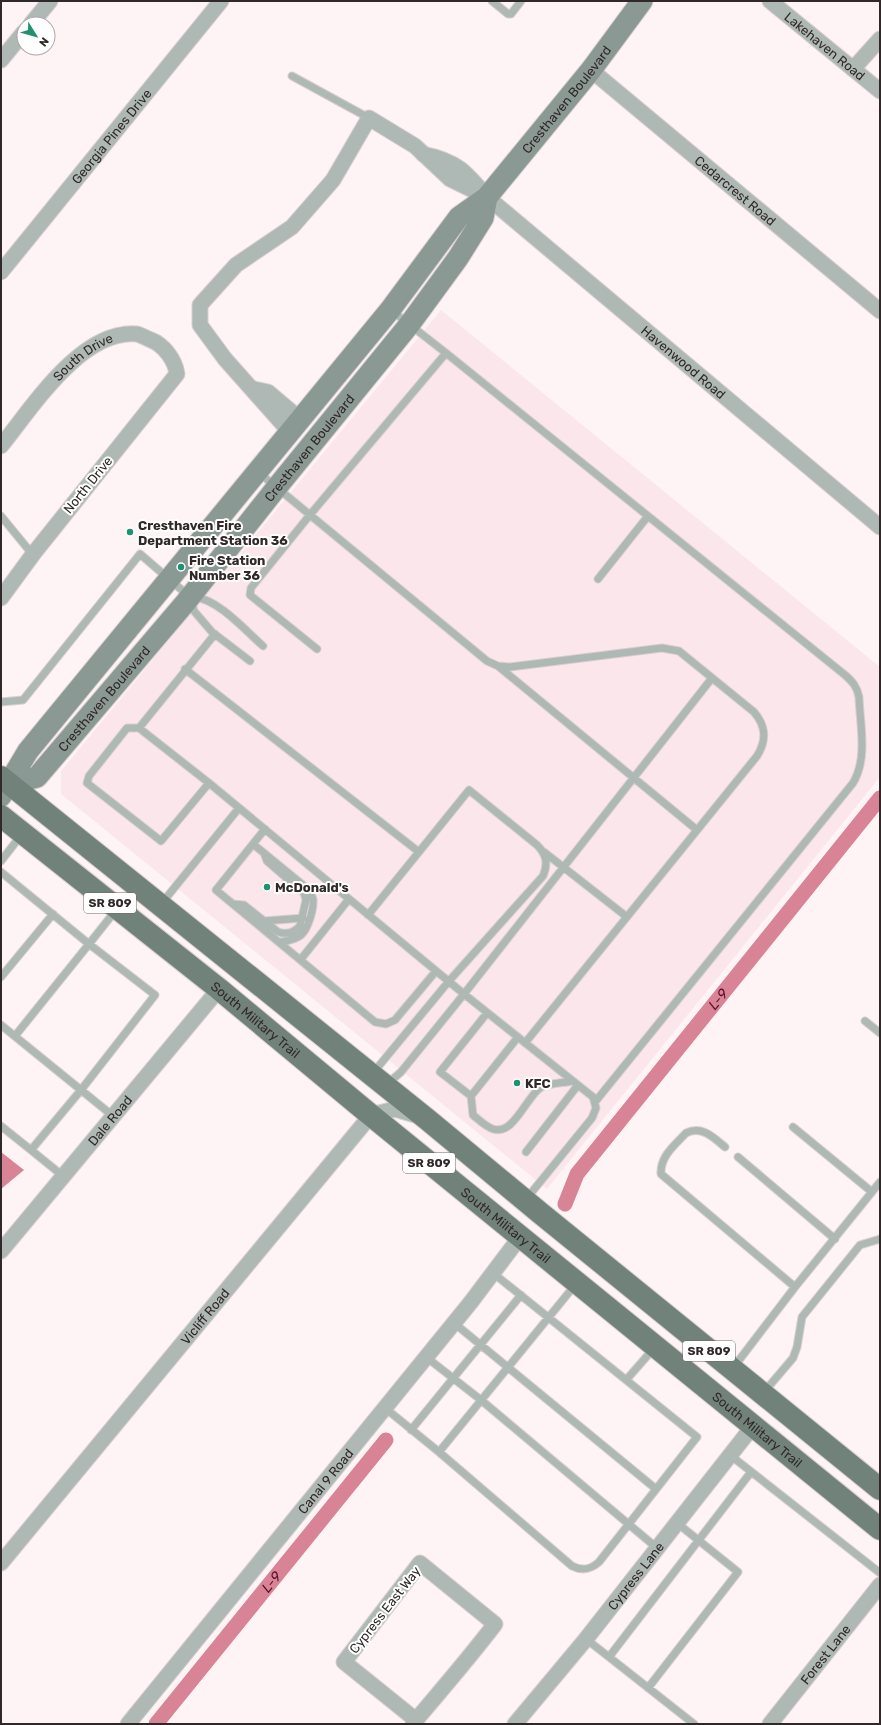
<svg xmlns="http://www.w3.org/2000/svg" width="881" height="1725" font-family="Rubik,sans-serif">
	<style>
		.built { fill: #fbe7eb }
		.water { fill: #d88396 }
		.lines { fill: none; stroke-linecap: round; stroke-linejoin: round }
		.canal { stroke: #d88396; stroke-width: 15 }
		.lane-casing { stroke: #d9cfd1; stroke-width: 9 }
		.street-casing { stroke: #d9cfd1; stroke-width: 17 }
		.secondary-casing { stroke: #d9cfd1; stroke-width: 23 }
		.primary-casing { stroke: #d9cfd1; stroke-width: 24 }
		.lane { stroke: #aeb8b4; stroke-width: 7 }
		.street { stroke: #aeb8b4; stroke-width: 15 }
		.secondary { stroke: #8a9993; stroke-width: 21 }
		.primary { stroke: #71827b; stroke-width: 22 }
		.poi-dot { fill: #219172; stroke: #fff; stroke-width: 1.5 }
		.labels { text-anchor: middle; dominant-baseline: central; stroke-width: 4; stroke-linejoin: round; paint-order: stroke }
		.shield { fill: #fff; stroke: #6e6869; stroke-width: 1 }
		.shield-label { font-size: 12px; font-weight: bold; fill: #302829 }
		.street-label { font-size: 13px; fill: #302829; stroke: #fff }
		.poi-label { font-size: 13px; font-weight: bold; fill: #302829; stroke: #fff; text-anchor: start }
		.water-label { font-size: 14px; font-style: italic; fill: #5c0f2a; stroke: #fff }
	</style>
	<rect width="100%" height="100%" fill="#fef4f6"/>
	<path class="built" d="M441,310L880,667V777L547,1189L61,794V771Z"/>
	<path class="water" d="M1,1152L24,1170L1,1189Z"/>
	<g class="lines">
		<g class="canal">
			<path id="s1" d="M565,1204L577,1174L880,798"/>
			<path id="s2" d="M156,1724L386,1440"/>
		</g>
		<defs>
			<path id="lane" d="M492,1L508,14H511L521,1
				M292,76L369,118
				M391,310L446,353L845,675C853,682 857,687 859,697C860,725 868,758 853,783L595,1102
				M258,472L487,661L498,666L510,667L662,648L679,651L754,712C766,726 767,740 757,756L525,1043
				M1,516L33,555
				M598,579L648,516
				M194,597C218,599 245,630 263,646
				M317,649L250,595L251,588L309,516L446,353
				M498,666L697,830
				M185,669L419,852
				M1,702L23,700L140,554L190,597L194,611L212,632L250,661
				M139,728L209,783L161,841L87,783L89,776L127,728H139L215,634
				M209,783L464,994L712,678
				M265,829L216,890L375,1022L386,1024L395,1020L436,971
				M253,844L309,890C310,892 312,896 313,899C314,909 308,929 301,935C295,940 287,941 280,942
				M544,852L627,917
				M1,861L22,834
				M1,872L89,944L116,910
				M162,903L239,808
				M233,904L244,905L278,932C287,935 294,933 300,926L306,900L304,893L267,861L264,853
				M368,915L469,790L537,845C547,855 548,864 543,876L449,981L373,1073
				M264,921L303,918
				M301,959L349,899
				M1,977L53,914
				M487,1013L440,1072L471,1096L473,1115C479,1120 486,1127 493,1129C513,1136 526,1098 540,1088C547,1083 564,1083 573,1081
				M865,1021L880,1033
				M1,1025L113,1116
				M15,1036L89,944L155,995L81,1090L31,1150L63,1176
				M387,1084L401,1072L464,994L593,1097L596,1108L592,1118L527,1198
				M471,1096L518,1037
				M1,1126L31,1150
				M793,1127L872,1192
				M725,1147C714,1138 702,1125 686,1133C675,1145 660,1156 661,1174L795,1287L733,1368
				M526,1152L578,1085
				M738,1157L835,1239
				M795,1287L880,1182
				M454,1323L656,1489
				M426,1357L481,1400L657,1548
				M627,1379L655,1347
				M764,1392L793,1358L797,1347L802,1317L860,1245L880,1239
				M385,1408L439,1452L575,1285
				M411,1430L521,1295
				M439,1452L572,1566C582,1571 590,1570 599,1562L697,1437L493,1273
				M730,1455L880,1573
				M586,1639L609,1657
				M648,1688L738,1572L677,1523
				M694,1724L609,1657L751,1472"/>
			<g id="street">
				<path id="s3" d="M770,1L880,91"/>
				<path d="M31,24L50,1"/>
				<path d="M1,60L24,32"/>
				<path d="M853,69L880,39"/>
				<path id="s4" d="M591,70L880,311"/>
				<path id="s5" d="M423,154C457,161 466,172 487,197L880,527"/>
				<path id="s6" d="M1,272L221,1"/>
				<path d="M254,389L268,392L300,419"/>
				<path d="M289,431L225,359L200,325V305L236,265L292,227L333,180L369,118L415,146L450,179L483,195"/>
				<path id="s7" d="M1,446C32,408 81,329 137,334C141,335 146,338 151,340C164,345 175,360 177,374L34,553L1,598"/>
				<path id="s8" d="M1,1251L219,989"/>
				<path id="s9" d="M1,1563L371,1115L395,1109L415,1115"/>
				<path id="s10" d="M128,1724L471,1302L520,1237"/>
				<path d="M413,1724L416,1720C443,1688 470,1657 495,1624L420,1563L344,1662L416,1720"/>
				<path id="s11" d="M515,1724L586,1639L753,1426"/>
				<path id="s12" d="M770,1724L880,1585"/>
			</g>
			<g id="secondary">
				<path id="s13" d="M10,784L37,777L186,602L277,487L409,325L458,258L483,218L487,197"/>
				<path id="s14" d="M1,796L28,751L390,310L459,217L487,197L591,70L642,1"/>
			</g>
			<g id="primary">
				<path d="M1,777L428,1120L539,1212L880,1489"/>
				<path id="s15" d="M1,816L219,989L367,1112L880,1529"/>
			</g>
		</defs>
		<use href="#lane" class="lane-casing"/>
		<use href="#street" class="street-casing"/>
		<use href="#secondary" class="secondary-casing"/>
		<use href="#primary" class="primary-casing"/>
		<use href="#lane" class="lane"/>
		<use href="#street" class="street"/>
		<use href="#secondary" class="secondary"/>
		<use href="#primary" class="primary"/>
	</g>
	<g class="poi-dot">
		<circle cx="130" cy="532" r="4"/>
		<circle cx="181" cy="567" r="4"/>
		<circle cx="267" cy="887" r="4"/>
		<circle cx="517" cy="1083" r="4"/>
	</g>
	<g class="labels">
		<g class="shield">
			<rect x="84" y="893" width="52" height="20" rx="3"/>
			<rect x="403" y="1153" width="52" height="20" rx="3"/>
			<rect x="683" y="1341" width="52" height="20" rx="3"/>
		</g>
		<g class="shield-label">
			<text x="110" y="903">SR 809</text>
			<text x="429" y="1163">SR 809</text>
			<text x="709" y="1351">SR 809</text>
		</g>
		<g class="street-label">
			<text stroke="none"><textPath href="#s3" startOffset="71">Lakehaven Road</textPath></text>
			<text stroke="none"><textPath href="#s14" startOffset="899">Cresthaven Boulevard</textPath></text>
			<text stroke="none"><textPath href="#s6" startOffset="175">Georgia Pines Drive</textPath></text>
			<text stroke="none"><textPath href="#s4" startOffset="188">Cedarcrest Road</textPath></text>
			<text stroke="none"><textPath href="#s7" startOffset="122">South Drive</textPath></text>
			<text stroke="none"><textPath href="#s5" startOffset="336">Havenwood Road</textPath></text>
			<text stroke="none"><textPath href="#s13" startOffset="455">Cresthaven Boulevard</textPath></text>
			<text transform="translate(88 485) rotate(-51)">North Drive</text>
			<text stroke="none"><textPath href="#s13" startOffset="131">Cresthaven Boulevard</textPath></text>
			<text stroke="none"><textPath href="#s15" startOffset="326">South Military Trail</textPath></text>
			<text stroke="none"><textPath href="#s8" startOffset="170">Dale Road</textPath></text>
			<text stroke="none"><textPath href="#s15" startOffset="650">South Military Trail</textPath></text>
			<text stroke="none"><textPath href="#s9" startOffset="320">Vicliff Road</textPath></text>
			<text stroke="none"><textPath href="#s15" startOffset="974">South Military Trail</textPath></text>
			<text stroke="none"><textPath href="#s10" startOffset="313">Canal 9 Road</textPath></text>
			<text stroke="none"><textPath href="#s11" startOffset="191">Cypress Lane</textPath></text>
			<text transform="translate(385 1610) rotate(-52)">Cypress East Way</text>
			<text stroke="none"><textPath href="#s12" startOffset="89">Forest Lane</textPath></text>
		</g>
		<g class="poi-label">
			<text x="138" y="525">Cresthaven Fire<tspan x="138" dy="15">Department Station 36</tspan></text>
			<text x="189" y="560">Fire Station<tspan x="189" dy="15">Number 36</tspan></text>
			<text x="275" y="887">McDonald's</text>
			<text x="525" y="1083">KFC</text>
		</g>
		<g class="water-label">
			<text stroke="none"><textPath href="#s1" startOffset="257">L-9</textPath></text>
			<text stroke="none"><textPath href="#s2" startOffset="183">L-9</textPath></text>
		</g>
	</g>
	<rect width="881" height="1725" fill="none" stroke="#302829" stroke-width="4"/>
	<g transform="translate(36 36) rotate(127)"><circle r="19" fill="#ffffff" stroke="#aca9a9"/>
	<path d="M0-3L7 15L0 10L-7 15Z" fill="#219172"/>
	<text y="-6" font-size="11" font-weight="bold" text-anchor="middle" fill="#302829">N</text>
	</g>
</svg>
